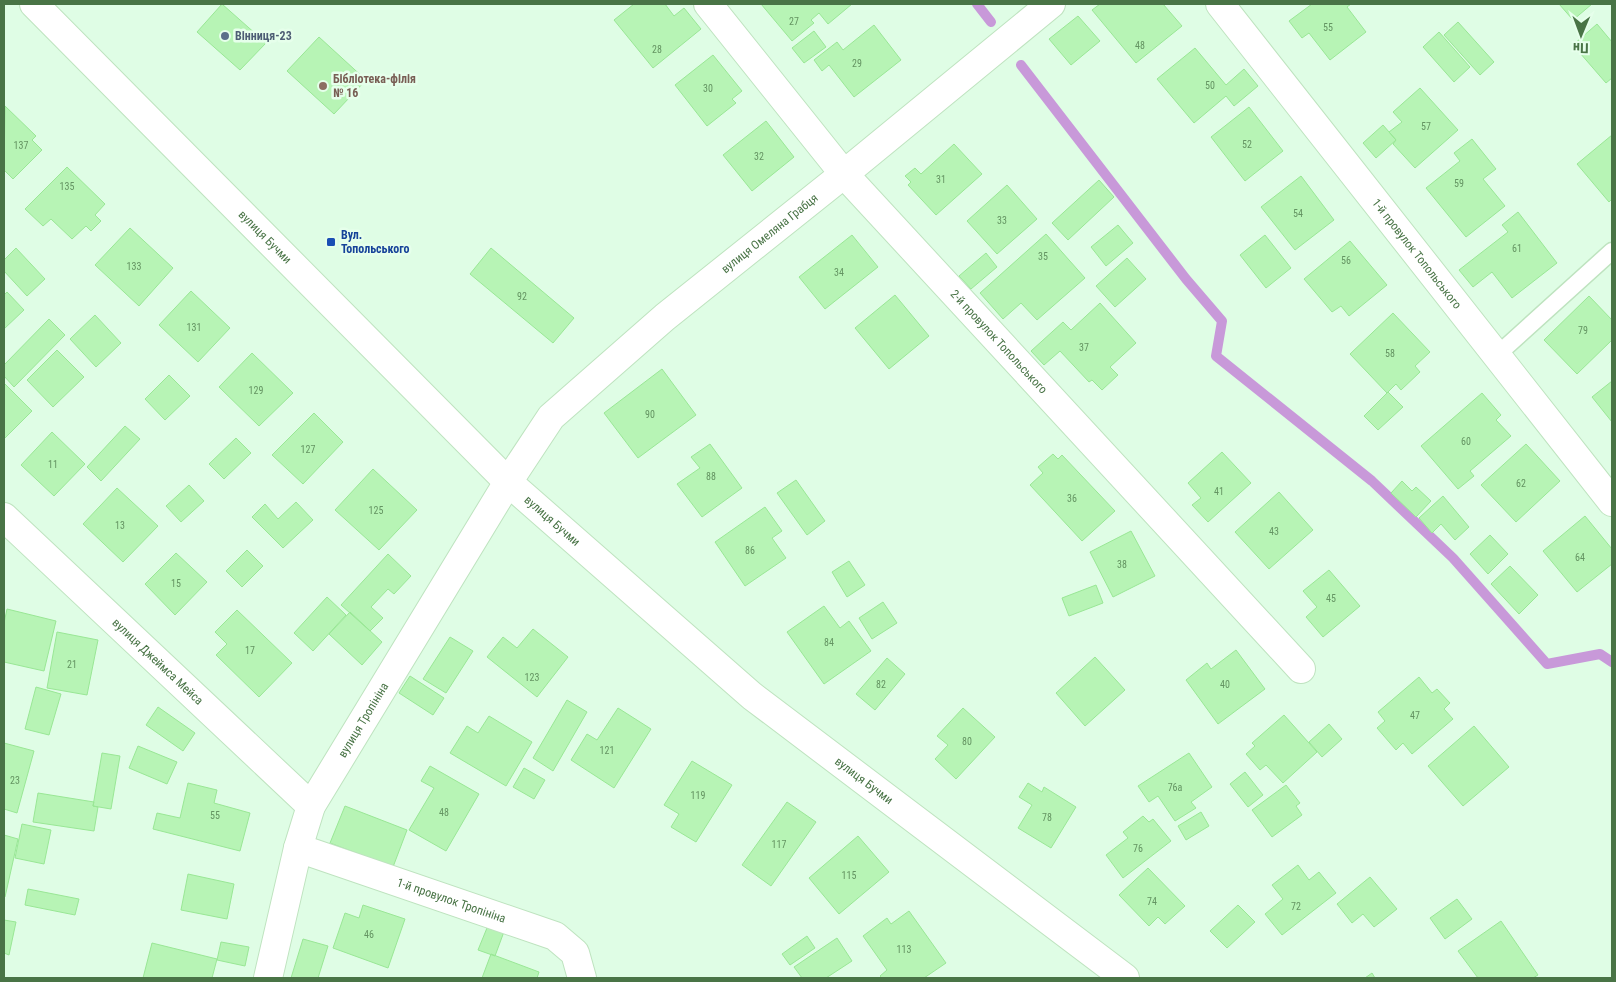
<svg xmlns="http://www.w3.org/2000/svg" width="1616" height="982" font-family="'Roboto Condensed',sans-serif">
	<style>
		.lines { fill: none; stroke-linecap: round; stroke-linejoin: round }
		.stream { stroke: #c899d9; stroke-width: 10 }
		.building { fill: #b7f4b5; stroke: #99e795 }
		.service-casing { stroke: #bee3bf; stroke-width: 19 }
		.minor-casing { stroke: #bee3bf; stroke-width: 30 }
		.tertiary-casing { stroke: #bee3bf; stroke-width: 30 }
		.service { stroke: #fff; stroke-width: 16 }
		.minor { stroke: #fff; stroke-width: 28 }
		.tertiary { stroke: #fff; stroke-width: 28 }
		.service-dot { fill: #5c6f8a; stroke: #e6ffeb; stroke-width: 2 }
		.education-dot { fill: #8d6e63; stroke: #e6ffeb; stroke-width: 2 }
		.transit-dot { fill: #1a4fb4; stroke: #e6ffeb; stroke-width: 2 }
		.labels { text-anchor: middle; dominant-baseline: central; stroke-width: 5; stroke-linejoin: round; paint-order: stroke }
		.number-label { font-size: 10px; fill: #649462 }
		.service-label { font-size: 12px; font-weight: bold; fill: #4e5e75; stroke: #e6ffeb; text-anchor: start }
		.education-label { font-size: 12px; font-weight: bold; fill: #785e54; stroke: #e6ffeb; text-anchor: start }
		.street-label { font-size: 12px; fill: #497446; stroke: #e6ffeb }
		.transit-label { font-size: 12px; font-weight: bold; fill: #164399; stroke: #e6ffeb; text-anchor: start }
	</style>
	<rect width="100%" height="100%" fill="#dffde5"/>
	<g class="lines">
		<path class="stream" d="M977,4L991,22
			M1021,65L1186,279L1222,321L1216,356L1372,481L1453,558L1547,664L1600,654L1612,662"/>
	</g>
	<path class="building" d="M222,4L266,43L240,70L197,32Z
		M634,4H665L674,16L684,8L701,29L653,68L614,20Z
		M761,4H852L828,24L819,13L811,20L814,23L792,41Z
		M1100,4H1163L1182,26L1136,63L1092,10Z
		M1312,4H1351L1347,7L1366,32L1330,60L1309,33L1302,38L1289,21Z
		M1559,4H1592L1573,20Z
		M1078,16L1100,41L1071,65L1049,39Z
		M1458,22L1494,62L1480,75L1444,35Z
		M1597,24L1612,42V78L1606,83L1573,45Z
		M874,25L901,60L854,97L829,65L822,71L814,60L837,42L843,50Z
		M814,31L826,47L804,63L792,48Z
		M1439,32L1470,67L1454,82L1423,47Z
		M319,37L366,80L334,114L287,71Z
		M1195,48L1226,85L1244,69L1258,86L1234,106L1226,96L1194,123L1157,79Z
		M713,55L742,91L732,99L736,103L707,126L675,85Z
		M1420,88L1458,130L1415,168L1393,144L1396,140L1389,132L1402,122L1393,112Z
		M5,106L36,136L32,140L42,150L13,179L4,170Z
		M1249,107L1283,151L1245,181L1211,137Z
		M766,121L794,157L752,191L723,155Z
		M1383,125L1396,140L1376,158L1363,143Z
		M1612,135V199L1609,202L1577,164Z
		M1472,139L1496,169L1483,179L1505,206L1466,237L1426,188L1460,161L1454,153Z
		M954,144L982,174L936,215L908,185L911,182L905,176L915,168L921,174Z
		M67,167L105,204L95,215L101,221L91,231L86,226L72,239L51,219L43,226L25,209Z
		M1301,176L1334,220L1295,250L1261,207Z
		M1099,180L1114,197L1068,240L1052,223Z
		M1007,185L1037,219L997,254L967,221Z
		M1518,212L1557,263L1512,298L1492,272L1473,287L1459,270L1508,232L1502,225Z
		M1118,225L1133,243L1106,266L1091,247Z
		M130,228L173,268L139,306L95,265Z
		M1046,234L1085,278L1037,320L1021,303L1003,319L980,293Z
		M852,235L878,267L825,309L799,277Z
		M1265,235L1291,268L1266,288L1240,255Z
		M1350,241L1387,285L1349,316L1341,306L1332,312L1304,279Z
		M16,248L45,279L27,296L4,271V260Z
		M491,248L574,318L553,343L470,274Z
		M986,253L997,267L971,289L959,276Z
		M1127,258L1146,279L1115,307L1096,286Z
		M191,291L230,328L198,362L159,325Z
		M7,292L24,310L4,329V295Z
		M895,295L929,336L889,369L855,328Z
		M1589,296L1612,320V340L1577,374L1544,340Z
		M1100,303L1136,343L1110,367L1118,375L1102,390L1092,380L1089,382L1060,351L1044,365L1031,351L1063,322L1071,330Z
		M1393,313L1430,352L1415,366L1420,372L1401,390L1396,384L1387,393L1350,354Z
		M95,315L121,343L96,367L70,339Z
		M49,319L65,335L14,387L4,376V365Z
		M57,350L84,377L53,407L27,380Z
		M252,353L293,393L259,426L219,387Z
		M662,369L696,415L638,458L604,413Z
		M169,375L190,396L165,420L145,399Z
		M1612,381V422L1592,397Z
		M4,383L32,411L4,439Z
		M1388,392L1403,407L1378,430L1364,416Z
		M1482,393L1501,415L1496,420L1511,436L1470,471L1474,476L1458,489L1421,446Z
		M314,413L343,442L303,484L272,455Z
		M125,426L140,439L101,481L87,467Z
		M52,432L85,464L54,496L21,465Z
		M236,438L251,453L224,479L209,464Z
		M710,444L742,488L702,517L677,484L700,468L691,457Z
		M1526,444L1560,481L1516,522L1481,485Z
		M1222,452L1251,483L1208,522L1192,505L1201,498L1188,483Z
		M1053,454L1058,459L1062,455L1115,511L1082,541L1030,485L1043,473L1038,467Z
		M373,469L417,510L379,550L335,510Z
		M796,480L825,521L807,535L777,493Z
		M1402,481L1412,491L1416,487L1431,501L1416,517L1391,493Z
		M189,485L204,501L181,522L166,506Z
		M117,488L158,526L123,562L83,524Z
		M1279,492L1313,530L1269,569L1235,532Z
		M1443,496L1469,527L1455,540L1441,524L1432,533L1419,518Z
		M296,502L313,520L283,548L252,517L265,504L278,519Z
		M765,507L782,531L772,538L786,558L745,586L715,542Z
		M1585,516L1612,549V564L1577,592L1543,551Z
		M1131,531L1155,576L1113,597L1090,552Z
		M1490,535L1508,554L1488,574L1470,554Z
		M247,550L263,566L242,587L226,571Z
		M176,553L207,582L175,615L145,584Z
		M388,554L411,576L394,594L388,589L371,607L383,618L370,631L341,605Z
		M849,561L865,585L847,597L832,572Z
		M1510,566L1538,595L1519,614L1491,584Z
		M1329,570L1360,606L1323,637L1306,617L1317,607L1303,591Z
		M1096,585L1103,603L1069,616L1062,598Z
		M327,597L346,615L313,651L294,633Z
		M883,602L897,623L872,639L859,618Z
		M824,606L840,628L849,621L871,651L824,684L787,632Z
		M7,609L56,621L44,671L4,662V623Z
		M237,610L292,663L259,697L216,655L227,644L215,632Z
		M350,612L382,642L362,665L329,634Z
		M533,629L568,657L537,697L487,657L503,637L517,648Z
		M57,632L98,640L87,695L47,688Z
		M450,637L473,651L446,693L423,679Z
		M1236,650L1265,689L1218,724L1186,680L1207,663L1211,669Z
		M1095,657L1125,690L1085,726L1056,693Z
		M887,658L905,674L875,710L856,694Z
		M410,676L444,698L433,715L399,693Z
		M1419,677L1432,693L1437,689L1450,703L1444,709L1453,719L1412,754L1403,743L1396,750L1377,728L1385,721L1378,712Z
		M36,687L61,694L49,735L25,729Z
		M567,700L587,712L553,771L533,758Z
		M158,707L195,733L183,751L146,725Z
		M618,708L651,729L614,788L571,760L587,734L597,740Z
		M963,708L995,737L956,779L935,759L948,745L937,736Z
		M1284,715L1317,752L1283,783L1266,765L1260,770L1246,754L1255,746L1252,743Z
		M489,716L532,742L506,786L450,753L467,726L478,733Z
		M1329,724L1342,739L1322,757L1309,742Z
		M1474,726L1509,767L1463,806L1428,766Z
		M4,743L34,751L17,813L4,809Z
		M138,746L177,762L167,784L129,768Z
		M102,753L120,756L111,809L93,806Z
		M1189,753L1212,787L1191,802L1196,808L1175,821L1158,796L1149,802L1138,786Z
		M692,761L732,785L696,842L671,827L679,814L664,805Z
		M430,766L479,794L446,851L409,830L434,788L421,781Z
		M524,768L545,780L534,799L513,787Z
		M1245,772L1263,795L1248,807L1230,784Z
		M188,783L217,790L214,803L250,813L240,851L153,829L157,813L180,818Z
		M1028,783L1042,792L1044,787L1076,807L1051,848L1018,828L1032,805L1019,797Z
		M1286,785L1300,803L1296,806L1302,815L1272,837L1252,810Z
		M38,793L94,802L93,806L98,807L94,831L33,822Z
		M787,802L816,822L771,886L742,865Z
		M345,806L407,830L393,867L330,843Z
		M1201,812L1209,826L1186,840L1178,826Z
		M1143,816L1149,822L1153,819L1171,841L1123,878L1106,855L1128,838L1123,832Z
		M22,824L51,830L44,864L15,858Z
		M4,835L18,839L5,897H4Z
		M858,836L889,872L839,914L809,878Z
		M1298,865L1309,880L1319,872L1336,893L1282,935L1265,914L1283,899L1272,885Z
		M1148,868L1185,906L1165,924L1158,917L1149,926L1119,895Z
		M188,874L234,884L227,919L181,910Z
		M1370,877L1397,909L1374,927L1363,914L1352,923L1337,904Z
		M28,889L79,899L75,915L25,905Z
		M1457,899L1472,919L1445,939L1430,918Z
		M363,905L405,919L388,968L333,948L345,913L359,918Z
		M1238,905L1255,922L1227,948L1210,931Z
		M909,911L946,963L924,978H882L880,976L887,970L863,936L887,918L891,924Z
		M4,920L16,922L9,955L4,953Z
		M1501,921L1538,975L1533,978H1478L1458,951Z
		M489,923L505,929L495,956L478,950Z
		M807,936L815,948L790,965L782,954Z
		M837,938L852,961L826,978H802L794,967Z
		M303,939L328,946L318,978H291Z
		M221,942L249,947L245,966L217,960Z
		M152,943L217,959L212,978H143Z
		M491,954L539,972L537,978H482Z
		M1372,973L1375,978H1365Z"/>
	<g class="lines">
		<defs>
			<path id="service" d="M1496,356L1612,251"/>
			<g id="minor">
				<path id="s1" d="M708,4L844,174L1301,669"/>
				<path id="s2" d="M1220,4L1612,502"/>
				<path id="s3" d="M4,517L311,806"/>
				<path id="s4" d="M298,848L555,936L575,953L582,978"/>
				<path id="s5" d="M268,978L298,848L311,806L508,482L551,417L665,317L844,174L1051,4"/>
			</g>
			<g id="tertiary">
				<path id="s6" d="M34,4L508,482L752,696L1125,978"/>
			</g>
		</defs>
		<use href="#service" class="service-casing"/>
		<use href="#minor" class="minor-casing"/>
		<use href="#tertiary" class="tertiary-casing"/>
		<use href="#service" class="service"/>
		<use href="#minor" class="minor"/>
		<use href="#tertiary" class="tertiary"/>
	</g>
	<circle class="service-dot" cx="225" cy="36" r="5"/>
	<circle class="education-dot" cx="323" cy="86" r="5"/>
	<rect class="transit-dot" x="326" y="237" width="10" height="10" rx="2.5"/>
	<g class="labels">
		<g class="number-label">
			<text x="794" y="21">27</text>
			<text x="1328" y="27">55</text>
			<text x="1140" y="45">48</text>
			<text x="657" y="49">28</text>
			<text x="857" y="63">29</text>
			<text x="1210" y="85">50</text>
			<text x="708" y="88">30</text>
			<text x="1426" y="126">57</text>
			<text x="1247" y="144">52</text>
			<text x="21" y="145">137</text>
			<text x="759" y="156">32</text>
			<text x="941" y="179">31</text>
			<text x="1459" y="183">59</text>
			<text x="67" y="186">135</text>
			<text x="1298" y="213">54</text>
			<text x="1002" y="220">33</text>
			<text x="1517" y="248">61</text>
			<text x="1043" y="256">35</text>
			<text x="1346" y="260">56</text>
			<text x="134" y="266">133</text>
			<text x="839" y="272">34</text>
			<text x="522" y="296">92</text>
			<text x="194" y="327">131</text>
			<text x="1583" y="330">79</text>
			<text x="1084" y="347">37</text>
			<text x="1390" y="353">58</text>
			<text x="256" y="390">129</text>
			<text x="650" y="414">90</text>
			<text x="1466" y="441">60</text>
			<text x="308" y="449">127</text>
			<text x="53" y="464">11</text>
			<text x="711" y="476">88</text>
			<text x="1521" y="483">62</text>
			<text x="1219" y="491">41</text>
			<text x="1072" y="498">36</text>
			<text x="376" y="510">125</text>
			<text x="120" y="525">13</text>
			<text x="1274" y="531">43</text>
			<text x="750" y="550">86</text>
			<text x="1580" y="557">64</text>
			<text x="1122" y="564">38</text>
			<text x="176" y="583">15</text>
			<text x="1331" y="598">45</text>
			<text x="829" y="642">84</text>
			<text x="250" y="650">17</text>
			<text x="72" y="664">21</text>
			<text x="532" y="677">123</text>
			<text x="881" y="684">82</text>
			<text x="1225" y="684">40</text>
			<text x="1415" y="715">47</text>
			<text x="967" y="741">80</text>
			<text x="607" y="750">121</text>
			<text x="15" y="780">23</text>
			<text x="1175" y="787">76а</text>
			<text x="698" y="795">119</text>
			<text x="444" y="812">48</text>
			<text x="215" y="815">55</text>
			<text x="1047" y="817">78</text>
			<text x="779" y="844">117</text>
			<text x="1138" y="848">76</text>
			<text x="849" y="875">115</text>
			<text x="1152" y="901">74</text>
			<text x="1296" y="906">72</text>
			<text x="369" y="934">46</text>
			<text x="904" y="949">113</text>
		</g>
		<g class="service-label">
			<text x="235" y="36">Вінниця-23</text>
		</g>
		<g class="education-label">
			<text x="333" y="79">Бібліотека-філія<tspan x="333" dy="14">№ 16</tspan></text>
		</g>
		<g class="street-label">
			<text stroke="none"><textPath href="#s5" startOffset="920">вулиця Омеляна Грабця</textPath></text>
			<text stroke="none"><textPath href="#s6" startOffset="328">вулиця Бучми</textPath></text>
			<text stroke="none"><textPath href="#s2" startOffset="318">1-й провулок Топольського</textPath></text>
			<text stroke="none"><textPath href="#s1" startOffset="446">2-й провулок Топольського</textPath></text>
			<text stroke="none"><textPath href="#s6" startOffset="732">вулиця Бучми</textPath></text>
			<text stroke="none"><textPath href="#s3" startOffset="211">вулиця Джеймса Мейса</textPath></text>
			<text stroke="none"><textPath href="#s5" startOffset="278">вулиця Тропініна</textPath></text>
			<text stroke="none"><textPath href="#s6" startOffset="1138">вулиця Бучми</textPath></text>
			<text stroke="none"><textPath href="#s4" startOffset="162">1-й провулок Тропініна</textPath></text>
		</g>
		<g class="transit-label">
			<text x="341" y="235">Вул.<tspan x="341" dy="14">Топольського</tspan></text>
		</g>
	</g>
	<rect width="1616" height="982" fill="none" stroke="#497446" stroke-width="10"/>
	<g transform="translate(1581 35) rotate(181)" stroke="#e6ffeb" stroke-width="4" paint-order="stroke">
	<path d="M0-4L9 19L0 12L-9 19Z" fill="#497446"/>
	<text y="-8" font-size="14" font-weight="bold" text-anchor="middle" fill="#497446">Пн</text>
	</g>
</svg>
